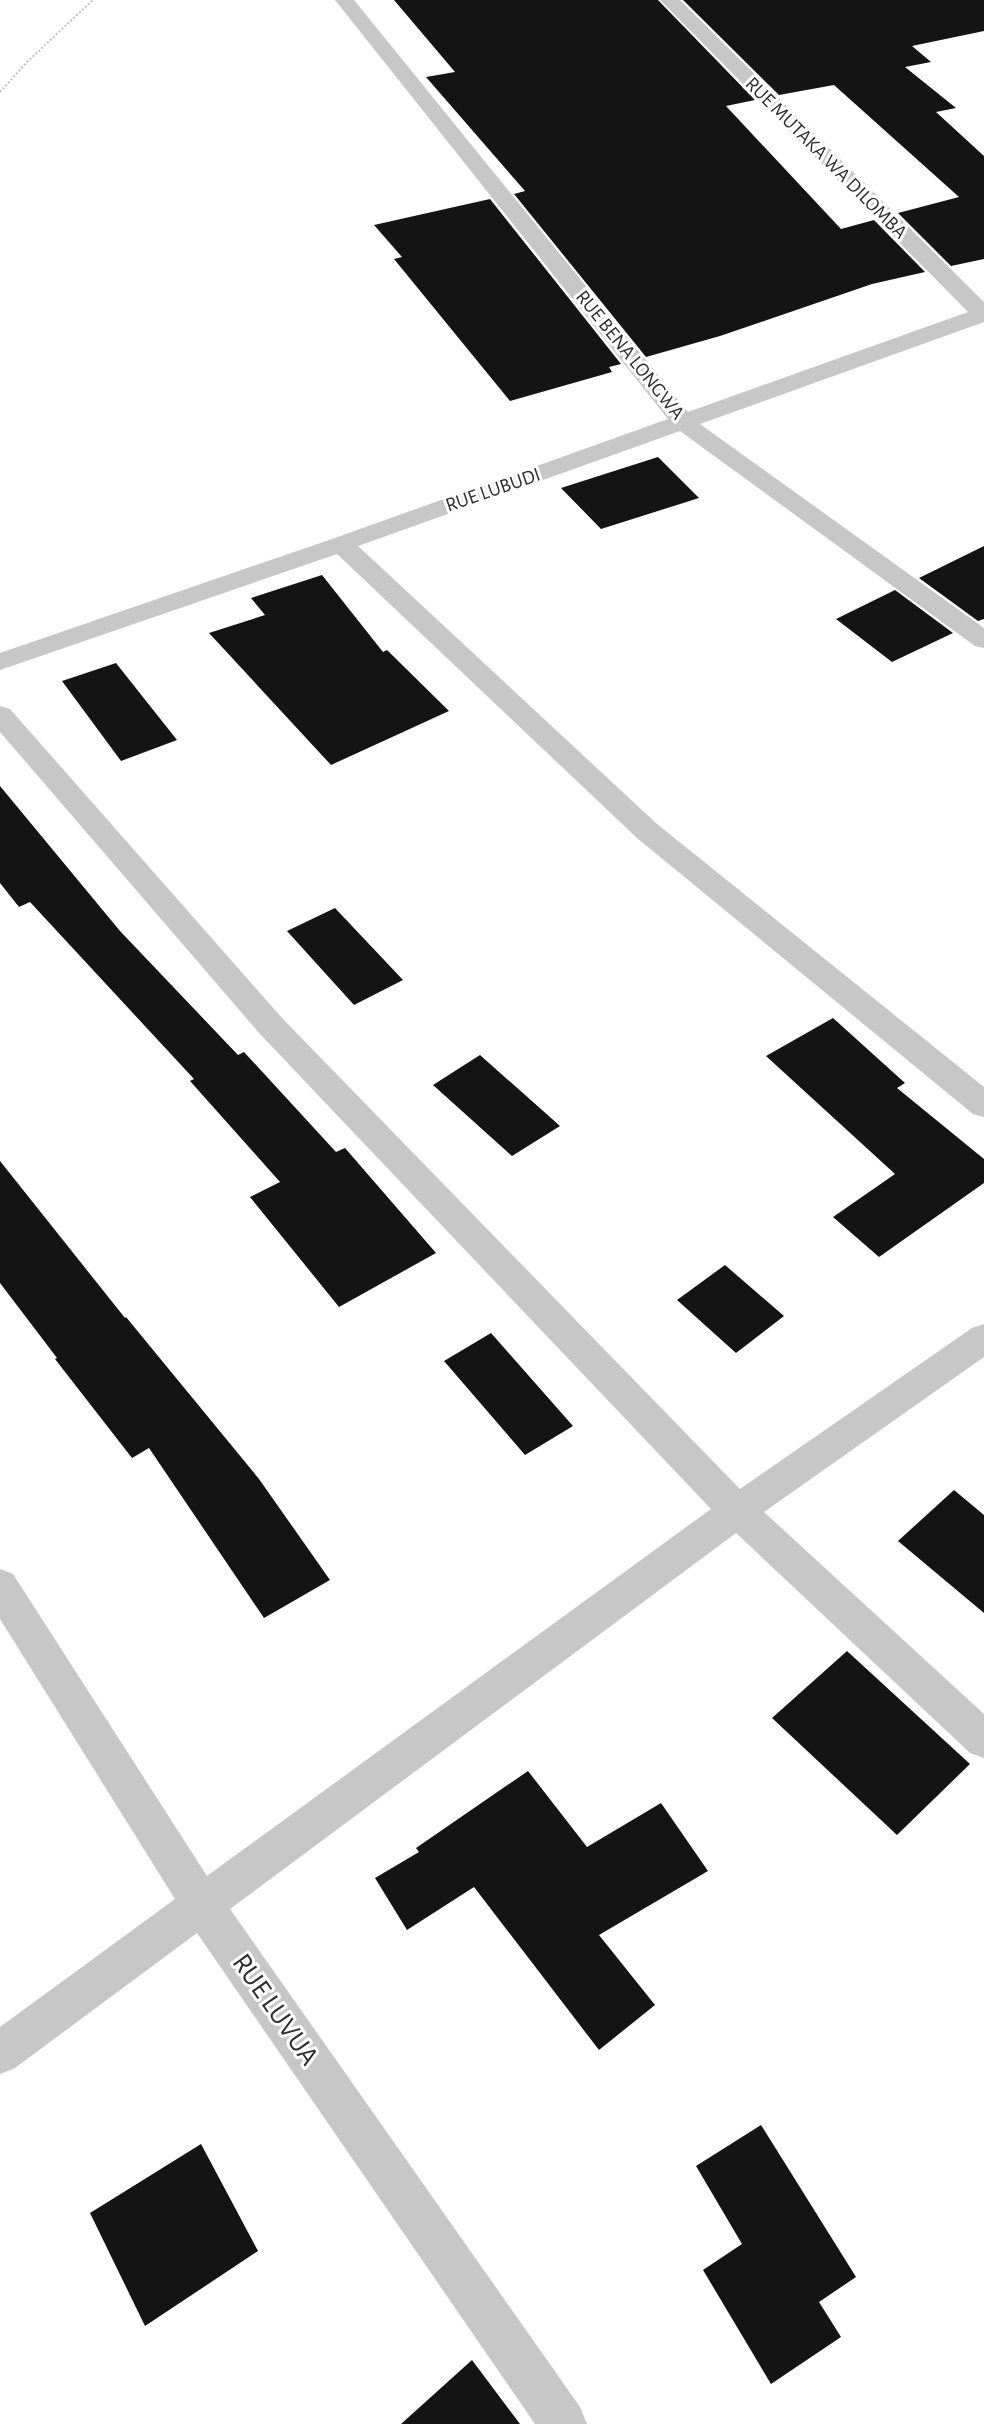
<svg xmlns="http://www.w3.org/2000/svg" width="984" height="2424" font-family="'Alegreya Sans',sans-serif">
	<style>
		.building { fill: #141414 }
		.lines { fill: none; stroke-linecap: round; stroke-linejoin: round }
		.path { stroke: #c1c1c1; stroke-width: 2; stroke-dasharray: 2 2; stroke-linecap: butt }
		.street { fill: #c7c7c7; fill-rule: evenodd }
		.labels { text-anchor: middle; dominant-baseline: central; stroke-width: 6; stroke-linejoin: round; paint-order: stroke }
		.far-street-label { font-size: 20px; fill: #2d2d2d; stroke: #fff }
		.near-street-label { font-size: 28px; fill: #2d2d2d; stroke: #fff }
	</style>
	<rect width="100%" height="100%" fill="#fff"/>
	<path class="building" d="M394,0H658L755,100L726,106L841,229L874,220L925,272L872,284L720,336L646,357L514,194L525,191L426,77L455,72Z
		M683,0H984V31L912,46L931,62L905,67L956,108L936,112L984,156V259L951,266L898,213L959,197L834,85L779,95Z
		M490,199L621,364L609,367L612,372L510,401L394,259L402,257L374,225Z
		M658,457L699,498L601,529L561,488Z
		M984,546V619L978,621L919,578Z
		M322,575L383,652L387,650L449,711L331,765L209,633L265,615L251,598Z
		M895,590L953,633L892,662L836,619Z
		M116,663L135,687L177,740L121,761L62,681Z
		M0,786L120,931L238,1055L244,1052L336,1152L345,1148L436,1253L339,1307L250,1197L280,1182L190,1081L194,1079L30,902L19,907L0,883Z
		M335,908L403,980L354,1005L287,931Z
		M833,1018L905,1083L897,1088L984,1159V1183L879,1257L833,1217L895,1174L766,1056Z
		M480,1055L560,1126L512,1156L433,1085Z
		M0,1161L125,1318L126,1317L259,1479L330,1580L264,1618L149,1448L132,1458L55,1359L57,1358L0,1283Z
		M725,1265L784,1316L736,1353L677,1300Z
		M491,1333L573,1426L525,1455L444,1361Z
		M954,1490L984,1515V1613L898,1541Z
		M847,1651L970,1764L897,1835L772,1718Z
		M528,1771L587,1847L661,1803L708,1871L599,1935L655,2005L599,2050L474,1887L407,1930L375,1878L419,1852L416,1848Z
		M761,2125L856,2277L819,2302L841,2337L771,2384L703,2270L742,2244L696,2166Z
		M201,2144L258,2251L145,2326L90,2213Z
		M472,2360L520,2424H401Z"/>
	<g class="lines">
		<path class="path" d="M0,92L28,61L93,0"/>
		<path class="street" d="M335,0H354L688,412L968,312L660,0H680L984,302V322L700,424L984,628V648L975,646L680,431L358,546L657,824L984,1087V1117L973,1114L637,838L337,554L0,670V653L332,539L668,419Z
			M0,706L10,709L282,1018L740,1489L972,1328L984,1324V1357L764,1512L984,1714V1758L970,1753L736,1533L230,1909L580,2407L587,2424H535L197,1933L15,2068L0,2074V2027L175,1899L0,1619V1569L13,1574L207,1876L711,1509L260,1034L0,732Z"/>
	</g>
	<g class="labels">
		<g class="far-street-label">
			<text transform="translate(826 158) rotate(45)">RUE MUTAKA WA DILOMBA</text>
			<text transform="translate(630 355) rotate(51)">RUE BENA LONGWA</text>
			<text transform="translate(493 490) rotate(-19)">RUE LUBUDI</text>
		</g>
		<g class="near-street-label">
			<text transform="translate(275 2010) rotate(55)">RUE LUVUA</text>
		</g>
	</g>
</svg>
